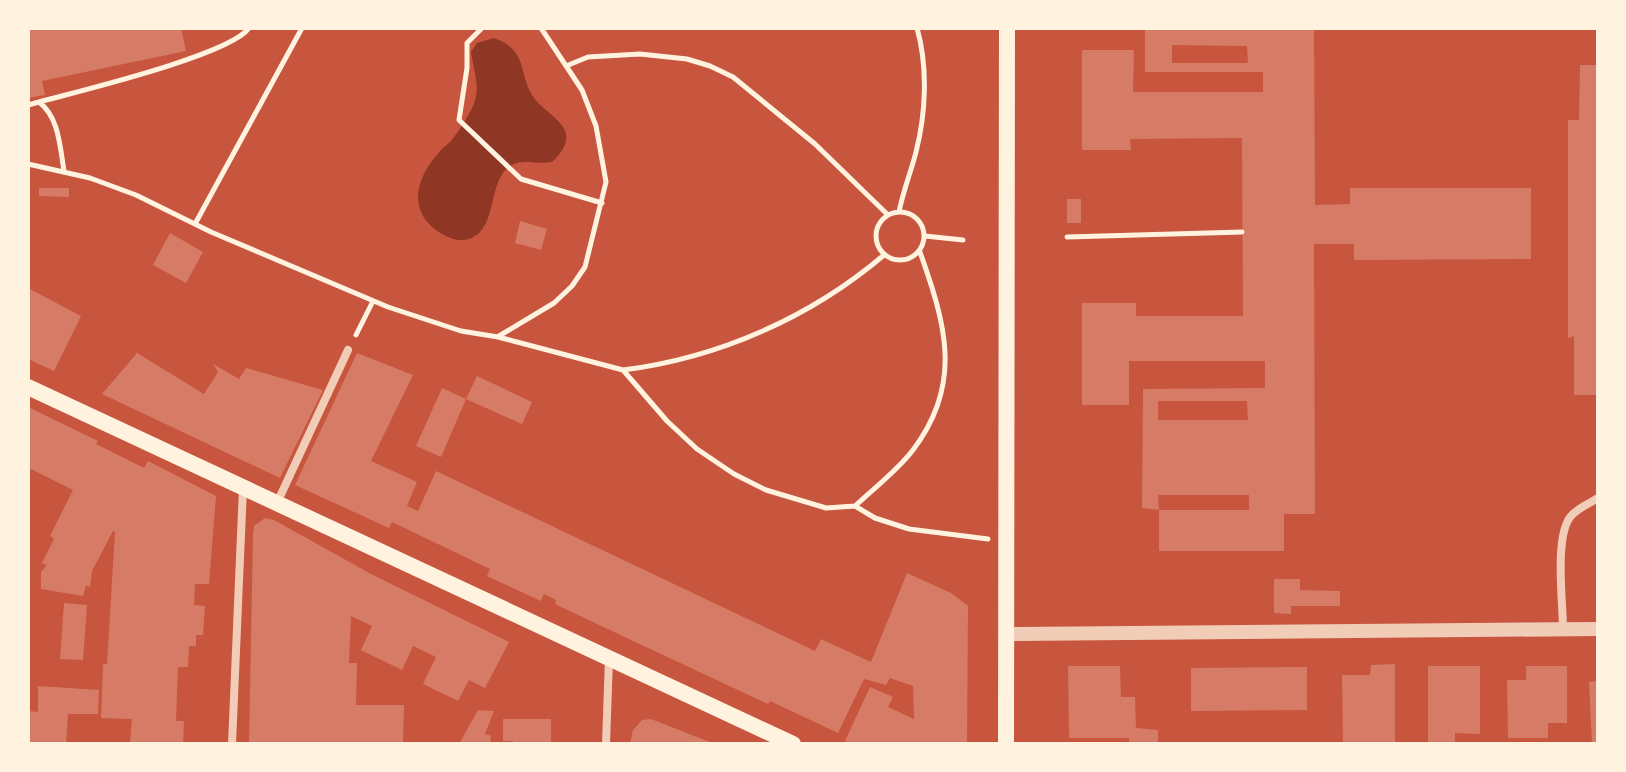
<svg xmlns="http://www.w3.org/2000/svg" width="1626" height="772" font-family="'Alegreya Sans',sans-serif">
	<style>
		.water { fill: #8f3625 }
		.building { fill: #d67c66; fill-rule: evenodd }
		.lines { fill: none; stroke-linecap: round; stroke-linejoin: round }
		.path { stroke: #fff3e0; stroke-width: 5 }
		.minor { stroke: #f1ccb7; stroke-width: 8 }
		.tertiary { stroke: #f1ccb7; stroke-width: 14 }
		.secondary { stroke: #fff3e0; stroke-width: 16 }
	</style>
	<rect width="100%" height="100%" fill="#c8553d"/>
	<path class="water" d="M494,38C529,50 518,76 534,98C549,118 587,129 552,162C537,165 523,158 510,166C485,183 500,236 463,240C452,241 438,233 430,225C407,202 421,171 441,150C445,146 451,142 454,137C460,130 473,109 475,100C480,85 473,68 471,52L477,43Z"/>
	<path class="building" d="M28,28H181L186,51L42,81L45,95L28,98Z
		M1145,28H1314L1315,205L1350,204V188H1531V259L1354,260V244H1314L1315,514H1284V551H1159V510H1249V495H1158L1159,510L1142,508L1143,389L1265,388V361H1129V405H1082V303H1136V316H1243L1242,138L1130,139L1131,150H1082V50H1134L1133,92H1263V72H1145ZM1172,45L1247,46L1248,63H1172ZM1158,401H1247L1248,420H1158Z
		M1580,65H1598V395H1574V336L1568,338V120H1579Z
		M39,188H69V197L39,196Z
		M1067,199H1081V223H1067Z
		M520,221L547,229L541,250L515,243Z
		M170,233L203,252L186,283L153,265Z
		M28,288L81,316L54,371L28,359Z
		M137,353L204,394L218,372L213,364L239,379L246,368L323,390L280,478L102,394Z
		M357,353L413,375L371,461L417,482L407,506L418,511L436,471L815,651L821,639L871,662L907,573L951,593L968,606L967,744H853L845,741L870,687L893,697L888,707L914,719L913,686L890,678L886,685L864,679L838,733L770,701L768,704L597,624L555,604L556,600L544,594L541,601L487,576L490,569L392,522L389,528L295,485Z
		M477,376L532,402L522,424L466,399Z
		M442,388L466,399L441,457L416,446Z
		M28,407L98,441L96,444L144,468L148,461L216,496L209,584H195L194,605L205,606L203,635H196V646H189L188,667H178L176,721H184L183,744H130L132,719L101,718L103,664H107L115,532L113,531L92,571L90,587L86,585L83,596L41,589V572L47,565L42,563L54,539L50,536L73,490L31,469L28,475Z
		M265,518L274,520L371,574L509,642L485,688L469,680L458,701L423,684L436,657L413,646L402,670L361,650L372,626L351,616L349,663H357L356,705H404L403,744H249L253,534L254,526Z
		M1274,579H1300V590L1340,591V606H1291V614L1274,613Z
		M64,603L87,605L83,660L60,659Z
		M1395,664V744H1343L1342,675H1370L1371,665Z
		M1068,666H1120L1121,697H1135L1136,728L1158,730V744H1129V738H1069Z
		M1428,666H1480V734L1455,733V744H1428Z
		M1526,666H1567V723H1548V738H1508L1507,680H1526Z
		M1307,667V710L1191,711V668Z
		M1598,681V744H1592L1589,682Z
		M38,686L99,690L98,714H68L66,744H28V711L38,712Z
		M478,710L494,711L485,734L491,736L490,744H459Z
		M503,719H551V744H513V741H503Z
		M651,719L715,744H630L633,730L642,720Z"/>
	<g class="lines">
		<path class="path" d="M482,28L467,43V68L459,120L521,179L602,203
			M566,66L588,57L640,54L687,59L710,66L733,77L815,144L888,215
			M39,102C79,91 230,55 249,28
			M28,105L39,102C59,117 60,147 64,171
			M28,164L90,178L136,195L211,232L388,307L461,331L498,337L623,370L667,421L697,449L734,474L766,490L826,508L855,506L875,518L909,529L988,539
			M876 236a24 24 0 1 1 48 0a24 24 0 1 1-48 0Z
			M899,212C903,191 911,172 916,152C926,113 928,67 917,28
			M195,224L302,28
			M925,236L963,240
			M1067,237L1242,232
			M356,335L373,301
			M499,336L554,303L572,286L585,267L606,182L596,126L582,90L541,28
			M623,370C719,358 811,317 884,255
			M855,506C874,488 897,471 913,450C964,383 945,323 920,252"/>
		<path class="minor" d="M277,503L348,350
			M1563,629C1563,602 1554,536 1571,516C1578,508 1590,503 1598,498
			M232,744L243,488
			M606,744L609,658"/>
		<path class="tertiary" d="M1006,634L1598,629"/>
		<path class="secondary" d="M28,387L793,744
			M1006,744L1007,28"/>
	</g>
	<rect width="1626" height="772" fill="none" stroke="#fff3e0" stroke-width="60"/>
</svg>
